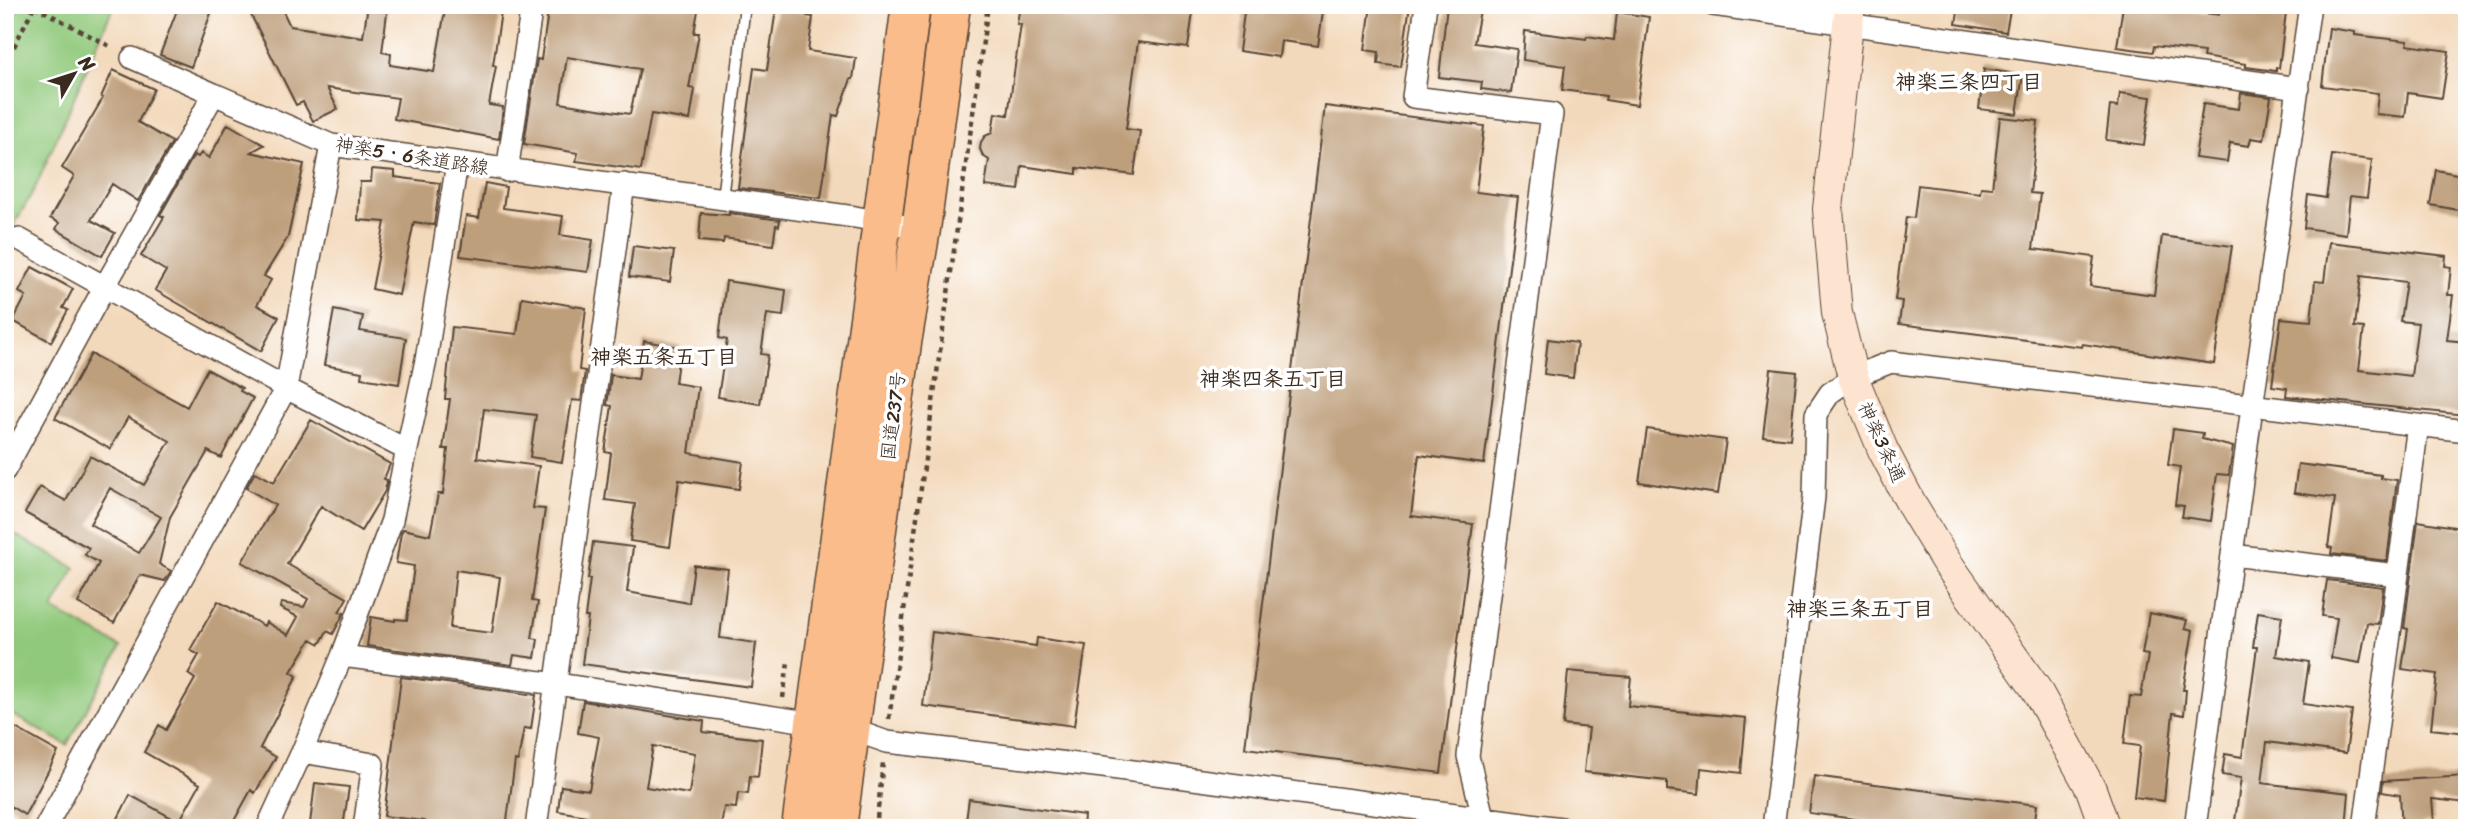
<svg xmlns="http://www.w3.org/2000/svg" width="2472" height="833" font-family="Sriracha,'Klee One',sans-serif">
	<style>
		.green { fill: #91c97c; stroke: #667a4d; stroke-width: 2 }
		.building { fill: #be9f7c; fill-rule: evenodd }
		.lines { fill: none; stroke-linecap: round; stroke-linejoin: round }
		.lane-casing { stroke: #574436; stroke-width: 13 }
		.street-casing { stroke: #574436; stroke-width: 24 }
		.secondary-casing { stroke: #574436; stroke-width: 32 }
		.highway-casing { stroke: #574436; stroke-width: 41 }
		.path { stroke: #574436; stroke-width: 4.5; stroke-dasharray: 5 5; stroke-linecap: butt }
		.lane { stroke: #fff; stroke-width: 10 }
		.street { stroke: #fff; stroke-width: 21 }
		.secondary { stroke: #fde4d0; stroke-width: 30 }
		.highway { stroke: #f9bc8a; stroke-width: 38 }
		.labels { text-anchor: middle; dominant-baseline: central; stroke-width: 7; stroke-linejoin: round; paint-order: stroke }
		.street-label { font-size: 19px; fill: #3b2a1e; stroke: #fff }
		.neighbourhood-label { font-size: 21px; font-weight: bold; fill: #3b2a1e; stroke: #fff }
	</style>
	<rect width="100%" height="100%" fill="#fff"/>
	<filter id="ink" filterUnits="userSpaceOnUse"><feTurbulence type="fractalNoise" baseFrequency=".0143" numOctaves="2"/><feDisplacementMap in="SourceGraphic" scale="14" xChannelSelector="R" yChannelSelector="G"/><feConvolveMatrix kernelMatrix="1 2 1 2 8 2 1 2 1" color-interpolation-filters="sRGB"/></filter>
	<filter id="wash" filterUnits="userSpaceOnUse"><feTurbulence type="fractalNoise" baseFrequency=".00686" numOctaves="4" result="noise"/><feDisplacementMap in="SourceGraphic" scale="28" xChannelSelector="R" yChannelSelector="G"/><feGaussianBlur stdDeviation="1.57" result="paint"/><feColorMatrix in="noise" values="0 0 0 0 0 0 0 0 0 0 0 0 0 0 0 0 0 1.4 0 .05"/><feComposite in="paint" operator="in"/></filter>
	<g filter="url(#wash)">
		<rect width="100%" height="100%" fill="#f3d9bb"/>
		<path class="green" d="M5,5H114L36,186L5,241Z
			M5,529L75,568L53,609L121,647L67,745L5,711Z"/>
		<g id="blocks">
			<path class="building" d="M179,5H214L191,67L160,55Z
				M246,5H280L290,26L363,37L368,5H388L382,52L391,54L390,65L434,72L446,5H502L493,65L496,66L489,105L503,107L499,139L394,119L398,98L327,88L338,109L313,121L303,102L296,105Z
				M549,5H699L694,33H699L689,88L695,89L690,120L651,114L641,170L576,161L578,153L524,144L537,59L541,60ZM567,57L640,69L630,114L560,103Z
				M1020,5H1194L1188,48L1138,42L1126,129L1140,131L1134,175L1077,168V174L1022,166L1019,190L985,186L989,160L983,156L980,149L981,142L985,136L992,133L995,113L1008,115L1021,24H1017Z
				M1245,5H1324L1318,46L1281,41L1279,57L1239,51Z
				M1371,5H1410L1401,67L1378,64L1379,52L1365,50Z
				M1447,5H1481L1474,43L1517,49L1511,93L1481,89L1482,82L1439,77Z
				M1959,5H2011L2006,32L1956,24Z
				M2123,5H2164V8L2219,15L2220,5H2287L2279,68H2276V71L2246,67V64L2203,57L2204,52L2154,46L2153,52L2117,47Z
				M776,9L808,13L807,16L813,17L808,51L856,58L853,79H851L838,116L833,115L821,198L738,188L754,68L767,70Z
				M1617,12L1649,17L1637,105L1605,100L1606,96L1562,90L1565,66L1523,60L1525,31L1586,39L1587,36L1614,40Z
				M2329,28L2355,32V35L2408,41L2407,45L2449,51L2442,98L2408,93L2405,117L2376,114L2378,93L2322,86Z
				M1984,69L2023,75L2017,114L1979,109Z
				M113,70L154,89L138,122L172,142L138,201L112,184L91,220L115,233L102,256L56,229L59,223L50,218L74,176L62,168L103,98L101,97Z
				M2120,93L2151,97L2144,145L2106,140L2110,106L2118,107Z
				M2241,93L2271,97L2264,140L2251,138L2249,146L2230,143L2227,162L2195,158L2203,104L2239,109Z
				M1325,106L1484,126L1476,192L1518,197L1484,464L1419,455L1411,516L1473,524L1441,773L1245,748Z
				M2000,117L2038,121L2030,193L2040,194L2033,249L2094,257L2090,286L2154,295L2162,236L2232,246L2214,364L2083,344L2082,347L1899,324L1902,301L1895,300L1906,217L1914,218L1918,185L1980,193L1981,187L1992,188Z
				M228,124L264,145L251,152L304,164L288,237L264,276L271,280L257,305L279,317L261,351L155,290L166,271L141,256L164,217L160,215L194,155L198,157L201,153L209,158Z
				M2332,155L2372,160L2367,198L2350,196L2346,234L2304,228L2308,195L2326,198Z
				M372,169L395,171V177L440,183L434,225L414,222L399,295L372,289L385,222L358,220L360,182H371Z
				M2436,170L2467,176L2464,211L2430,205Z
				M485,183L506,187L503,208L563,216L560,235L593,240L588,272L460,256L466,216L479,218Z
				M701,213L729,215V213L780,220L779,226L776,225L773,245L724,238L723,243L699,241Z
				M2329,242L2446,256L2445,266L2451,267L2448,295H2453L2447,340L2467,342L2465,415L2286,396L2287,388L2272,386L2281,318L2311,321L2315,281L2324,282ZM2361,276L2406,282L2400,321L2418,323L2411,376L2359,370L2364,328L2355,327Z
				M633,246L674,251L670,282L629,277Z
				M32,267L73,289L63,308L68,310L51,342L13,321L26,296L19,292Z
				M726,281L786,290L783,316L767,314L761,354L768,355L760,404L718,397L727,340L719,338Z
				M522,297L586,308L579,370L585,371L581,401L572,400L562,462L530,457L536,415L484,409L477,458L539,466L533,508L545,509L532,601L538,602L532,638L538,639L535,658L514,655L512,665L367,646L371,617L395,621V619L407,620L414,566L396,563L401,533L403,529L430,535L438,494H443L448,449H443L450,399H445L452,327L517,334ZM456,570L500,577L492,633L450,628Z
				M334,310L363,316L360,331L406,338L399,384L361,378L362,372L324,365Z
				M1548,339L1577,343L1573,378L1544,374Z
				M644,341L680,347L675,383L698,387L689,453L743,462L739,489L679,480L670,547L630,541L635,504L605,500L611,453L605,452L612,406L607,405L611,375L638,379Z
				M91,354L187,407L207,369L242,388L240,391L253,398L221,458L208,451L170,517L159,564L171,571L165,581L140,575L114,623L78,603L99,563L85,555L89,548L25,513L40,487L66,501L90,456L144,485L170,441L128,417L110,449L55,418ZM110,488L161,517L139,553L90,524Z
				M1771,369L1797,372L1790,439L1763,436Z
				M311,420L390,464L384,479L387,480L385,491L361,531L321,506L287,564L347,598L339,612L344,613L343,615L333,634L327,631L320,644L311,639L291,672L297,676L260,748L276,757L255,793L251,790L230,828H113L130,795L179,822L200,784L144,752L159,725L166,730L195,679L188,674L199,655L190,650L218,601L264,626L266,622L288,635L298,617L280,608L281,603L304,607L308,599L242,562L275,505L246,488L255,472L274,482Z
				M1647,429L1726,440L1718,494L1639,482Z
				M2173,429L2203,433L2202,439L2233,447L2229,475L2217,474L2211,521L2182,517L2184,506L2175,505L2180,467L2168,465Z
				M2298,464L2381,475V478L2397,480L2387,561L2331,554L2332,548L2328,547L2335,498L2294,493Z
				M2418,521L2467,529V733L2431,729L2437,674L2402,669L2408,629L2404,628Z
				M593,542L633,547L627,592L689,603L694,565L728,569L720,638L756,643L751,687L582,664L588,617H585L590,579H588Z
				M2327,580L2383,587L2378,624L2367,623L2360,663L2331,658L2337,618L2322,616Z
				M2258,612L2282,616L2276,656L2309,662L2303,704L2352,711L2346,753L2267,742L2262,783L2349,793L2346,828H2234L2241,778L2222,775L2225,754L2242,757L2257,647H2253Z
				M2149,613L2187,620L2185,628L2193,630L2183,690H2186L2184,715L2173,713L2164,801L2134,797L2140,746L2124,744L2130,696L2141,697L2148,655L2142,654Z
				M932,632L1036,646L1037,638L1086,645L1074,726L923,706Z
				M1568,671L1631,677L1628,706L1746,718L1741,773L1701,768L1699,794L1667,790V781L1584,772L1589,728L1563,725Z
				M401,677L536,695L531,729L524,728L518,761L515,760L506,828H423L424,821L384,816Z
				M583,701L704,721L703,732L762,739L758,777L750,776L748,794L738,793L736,808L724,807L721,828H607L585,825L587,816L558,811L561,786L589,790L599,737L578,733ZM653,746L695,753L689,794L646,787Z
				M5,722L58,752L25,815L5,803Z
				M1814,776L2037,805L2034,828H1924L1809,813Z
				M2467,776V803L2432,799L2434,822L2422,823V828H2402L2400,795L2382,792L2383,781Z
				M315,783L349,787L343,828L310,824Z
				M969,799L1084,815L1083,828H965Z"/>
		</g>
	</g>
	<g filter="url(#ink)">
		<use href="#blocks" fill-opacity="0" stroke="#574436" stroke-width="2"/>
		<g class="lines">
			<defs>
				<path id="lane" d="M722,199L745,5"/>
				<path id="street" d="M1426,5L1413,97L1552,114L1468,756L1483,817L1482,828
					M1713,5L2299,88
					M132,58L214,94
					M507,171L532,5
					M19,239L286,388L405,449
					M5,470L105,286L214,94L331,145L855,217L921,229
					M2232,555L2397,575
					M342,656L557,684L814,723L850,729L887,742L1103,767L1561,828
					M302,752L373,764L364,828
					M45,828L286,388L331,145
					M267,828L302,752L342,656L392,520L426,360L457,163
					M536,828L624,184
					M1773,828L1814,497L1816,414L1830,393L1853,377L1891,362L2467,431
					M2195,828L2252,407L2310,5
					M2364,828L2418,425"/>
				<path id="secondary" d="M1850,5L1828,209L1837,313L1853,377L1883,450L1914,509L1945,560L2036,689L2091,789L2105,828"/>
				<path id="highway" d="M801,828L911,5
					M837,828L902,343L921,229L951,5"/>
			</defs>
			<use href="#lane" class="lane-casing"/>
			<use href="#street" class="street-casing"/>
			<use href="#secondary" class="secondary-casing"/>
			<use href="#highway" class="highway-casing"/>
			<path class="path" d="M34,6L113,48
				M5,65L34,6
				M783,698L788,662
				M889,719L988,5
				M876,828L883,762"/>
			<use href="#lane" class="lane"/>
			<use href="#street" class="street"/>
			<use href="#secondary" class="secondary"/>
			<use href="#highway" class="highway"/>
		</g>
	</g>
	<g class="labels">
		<g class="street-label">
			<text transform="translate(412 156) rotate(9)">神楽5・6条道路線</text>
			<text transform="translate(893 416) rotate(-83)">国道237号</text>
			<text transform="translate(1882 442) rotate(65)">神楽3条通</text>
		</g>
		<g class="neighbourhood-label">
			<text x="1969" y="82">神楽三条四丁目</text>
			<text x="664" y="357">神楽五条五丁目</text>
			<text x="1273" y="379">神楽四条五丁目</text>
			<text x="1860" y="609">神楽三条五丁目</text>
		</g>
	</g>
	<rect width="2472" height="833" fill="none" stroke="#fff" stroke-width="28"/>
	<g transform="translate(74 74) rotate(51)" stroke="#ffffff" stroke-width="5" paint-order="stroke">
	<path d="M0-5L12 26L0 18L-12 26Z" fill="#3b2a1e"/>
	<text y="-10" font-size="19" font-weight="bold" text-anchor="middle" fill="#3b2a1e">N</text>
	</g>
</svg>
